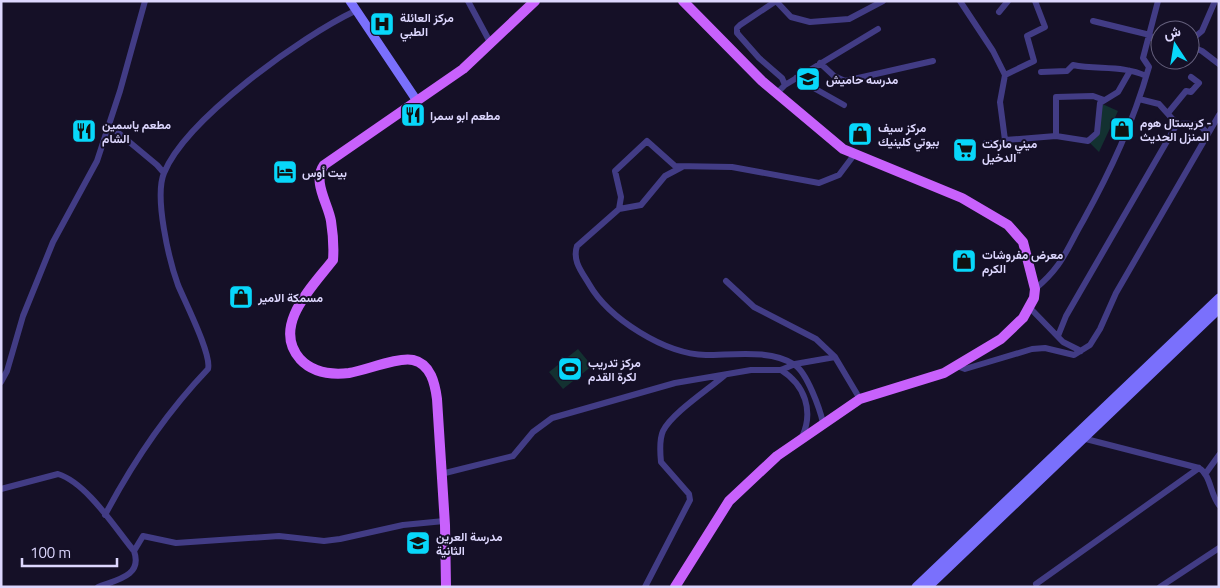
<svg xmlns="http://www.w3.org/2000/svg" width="1220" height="588" font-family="'Titillium Web',Vazirmatn,sans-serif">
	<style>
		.green { fill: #133131 }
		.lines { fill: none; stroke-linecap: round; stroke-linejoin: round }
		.street { stroke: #423c85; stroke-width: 6 }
		.secondary { stroke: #7a70fc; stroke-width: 9 }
		.primary { stroke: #c861fc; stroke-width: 10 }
		.labels { text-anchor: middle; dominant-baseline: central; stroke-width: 4; stroke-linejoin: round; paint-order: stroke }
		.poi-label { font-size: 12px; font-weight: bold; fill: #ddd7fe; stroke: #151027; text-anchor: start }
	</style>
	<rect width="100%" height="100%" fill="#151027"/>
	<path class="green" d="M1100,103L1118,111L1099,152L1088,141L1094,136Z
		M578,349L592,366L563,389L549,372Z"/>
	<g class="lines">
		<path class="street" d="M468,1L491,44
			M776,1L740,25L737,28V33L759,58L782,78L785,85
			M776,1L791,17L810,22L849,19L883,1
			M960,1L993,51L1005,75L1000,102L1005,140
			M999,12L1008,1
			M1093,21L1150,35
			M1149,38H1160
			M1190,41L1202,31L1215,1
			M1190,46L1202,51L1219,64
			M820,63L834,76L845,81L933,61
			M1041,72L1067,71L1073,65C1098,70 1123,65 1146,76
			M1005,75L1034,61L1027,36L1045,27L1035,1
			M796,78L844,105
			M777,93L785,85L878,29
			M1139,99L1159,104L1177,124C1190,124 1200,121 1207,134
			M1168,113L1186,91L1191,92L1199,83L1191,77
			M109,125L157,165L164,173
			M1056,136V97L1093,96L1104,100
			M986,143L1000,144L1005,140L1056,136L1088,141L1097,133L1100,103L1118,92L1130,71
			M619,209L641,205L665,176L682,167
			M726,281L754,307L816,339L835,357L860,399
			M1035,289C1063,266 1066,250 1083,221C1111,170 1133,123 1149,67L1143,58L1158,1
			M1030,308L1063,342L1081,351
			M1058,336L1066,316L1177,124
			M957,366L965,369L1032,349L1045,348L1074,355L1090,345L1100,329L1116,293L1219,115
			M781,370C805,385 814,411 802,437
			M1,382L7,371L23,316L53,242L97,161L120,91L145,1
			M823,423C820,409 807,373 795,365C771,349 734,355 706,355C665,354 609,319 589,284C582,272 572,261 577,246L619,209L621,197L615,171L647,141L675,166L732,167L819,183L839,175L854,155
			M1082,438L1199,468C1211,475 1210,494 1219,505
			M1206,473L1219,455
			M441,474L513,456L533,432L552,418L675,383L751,370H781L795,364L835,357
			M1,489L58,474C87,483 115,528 134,551C143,576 116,580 98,587
			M105,515C133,462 166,413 208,369C212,355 185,302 178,285C169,260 154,197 164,173C186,119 302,36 355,11
			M134,551L143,536L176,543L279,536L324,541L340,539L403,525L444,521
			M1036,584L1199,468
			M645,587L690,500L689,494L661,462C660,452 659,440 663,431C672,413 709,389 725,375
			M1160,587L1219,548"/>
		<path class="secondary" d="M350,1L417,101
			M916,587L1219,298
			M928,587L1219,309"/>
		<path class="primary" d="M446,587L445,525L437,399C435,384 431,364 413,360C397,357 367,370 349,373C332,375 313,373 300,359C271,326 313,286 333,260C334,247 333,234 331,221C328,203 312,182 324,165L463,69L535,1
			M675,587L729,501L777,456L860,399L944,373L1001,339L1023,318L1034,298L1035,289L1023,242L1008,225L962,198L843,149L762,81L683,1"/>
	</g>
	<defs>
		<symbol id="hospital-square" viewBox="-11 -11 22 22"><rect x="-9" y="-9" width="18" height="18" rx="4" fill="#08d7fa" stroke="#151027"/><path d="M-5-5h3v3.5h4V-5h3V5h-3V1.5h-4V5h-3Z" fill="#111"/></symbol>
		<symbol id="school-square" viewBox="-11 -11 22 22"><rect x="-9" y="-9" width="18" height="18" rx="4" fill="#08d7fa" stroke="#151027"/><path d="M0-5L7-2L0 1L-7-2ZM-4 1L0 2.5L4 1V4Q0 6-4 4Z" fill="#111"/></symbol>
		<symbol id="restaurant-square" viewBox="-11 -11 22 22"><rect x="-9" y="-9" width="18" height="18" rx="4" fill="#08d7fa" stroke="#151027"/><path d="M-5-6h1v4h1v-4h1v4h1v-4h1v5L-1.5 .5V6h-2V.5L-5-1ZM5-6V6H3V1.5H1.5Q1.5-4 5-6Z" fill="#111"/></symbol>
		<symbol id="shop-square" viewBox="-11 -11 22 22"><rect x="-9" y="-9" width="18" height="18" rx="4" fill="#08d7fa" stroke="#151027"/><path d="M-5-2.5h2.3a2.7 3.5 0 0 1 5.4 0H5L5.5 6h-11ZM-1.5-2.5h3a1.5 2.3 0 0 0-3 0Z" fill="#111"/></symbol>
		<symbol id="supermarket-square" viewBox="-11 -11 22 22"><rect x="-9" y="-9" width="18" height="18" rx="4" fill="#08d7fa" stroke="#151027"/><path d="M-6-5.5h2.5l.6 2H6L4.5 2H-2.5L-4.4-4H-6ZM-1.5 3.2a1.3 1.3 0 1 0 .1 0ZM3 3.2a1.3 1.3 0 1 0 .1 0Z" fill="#111"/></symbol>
		<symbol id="hotel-square" viewBox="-11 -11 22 22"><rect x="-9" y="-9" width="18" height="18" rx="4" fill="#08d7fa" stroke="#151027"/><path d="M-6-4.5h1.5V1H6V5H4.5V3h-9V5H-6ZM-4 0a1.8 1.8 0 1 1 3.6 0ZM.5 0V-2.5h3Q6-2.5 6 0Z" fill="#111"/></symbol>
		<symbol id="stadium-square" viewBox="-11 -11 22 22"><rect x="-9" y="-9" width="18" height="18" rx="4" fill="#08d7fa" stroke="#151027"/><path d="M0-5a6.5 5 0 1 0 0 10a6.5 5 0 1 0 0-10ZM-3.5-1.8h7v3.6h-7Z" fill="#111"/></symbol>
	</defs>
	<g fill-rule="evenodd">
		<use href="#hospital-square" x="368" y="10" width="28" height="28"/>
		<use href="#school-square" x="794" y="65" width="28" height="28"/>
		<use href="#restaurant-square" x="399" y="101" width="28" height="28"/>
		<use href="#shop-square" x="1108" y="115" width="28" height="28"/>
		<use href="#restaurant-square" x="70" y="117" width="28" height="28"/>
		<use href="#shop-square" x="846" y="120" width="28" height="28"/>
		<use href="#supermarket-square" x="951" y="136" width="28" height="28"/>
		<use href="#hotel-square" x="271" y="158" width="28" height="28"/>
		<use href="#shop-square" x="950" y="247" width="28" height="28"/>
		<use href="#shop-square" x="227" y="283" width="28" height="28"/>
		<use href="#stadium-square" x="556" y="355" width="28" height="28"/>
		<use href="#school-square" x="404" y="529" width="28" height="28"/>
	</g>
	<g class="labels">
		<g class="poi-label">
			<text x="400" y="17">مركز العائلة<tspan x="400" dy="14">الطبي</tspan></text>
			<text x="826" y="79">مدرسه حاميش</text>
			<text x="430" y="115">مطعم ابو سمرا</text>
			<text x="1140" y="122">كريستال هوم -<tspan x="1140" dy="14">المنزل الحديث</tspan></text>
			<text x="102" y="124">مطعم ياسمين<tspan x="102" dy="14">الشام</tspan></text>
			<text x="878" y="127">مركز سيف<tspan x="878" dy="14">بيوتي كلينيك</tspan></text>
			<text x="982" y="143">ميني ماركت<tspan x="982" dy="14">الدخيل</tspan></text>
			<text x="302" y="172">بيت أوس</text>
			<text x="982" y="254">معرض مفروشات<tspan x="982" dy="14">الكرم</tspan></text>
			<text x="258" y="297">مسمكة الامير</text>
			<text x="588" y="362">مركز تدريب<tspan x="588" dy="14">لكرة القدم</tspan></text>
			<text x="436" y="536">مدرسة العرين<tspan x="436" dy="14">الثانية</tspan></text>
		</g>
	</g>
	<rect width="1220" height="588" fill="none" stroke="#ddd7fe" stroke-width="5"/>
	<g transform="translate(1175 45) rotate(348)"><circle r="24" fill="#151027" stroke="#65607d"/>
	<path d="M0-4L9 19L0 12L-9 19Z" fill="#08d7fa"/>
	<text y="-8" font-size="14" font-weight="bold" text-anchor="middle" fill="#ddd7fe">ش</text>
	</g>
	<path d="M22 558v8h95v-8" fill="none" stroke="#ddd7fe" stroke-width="2.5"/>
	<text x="30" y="558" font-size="15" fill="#ddd7fe" stroke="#151027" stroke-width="4" paint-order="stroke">100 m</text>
</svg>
